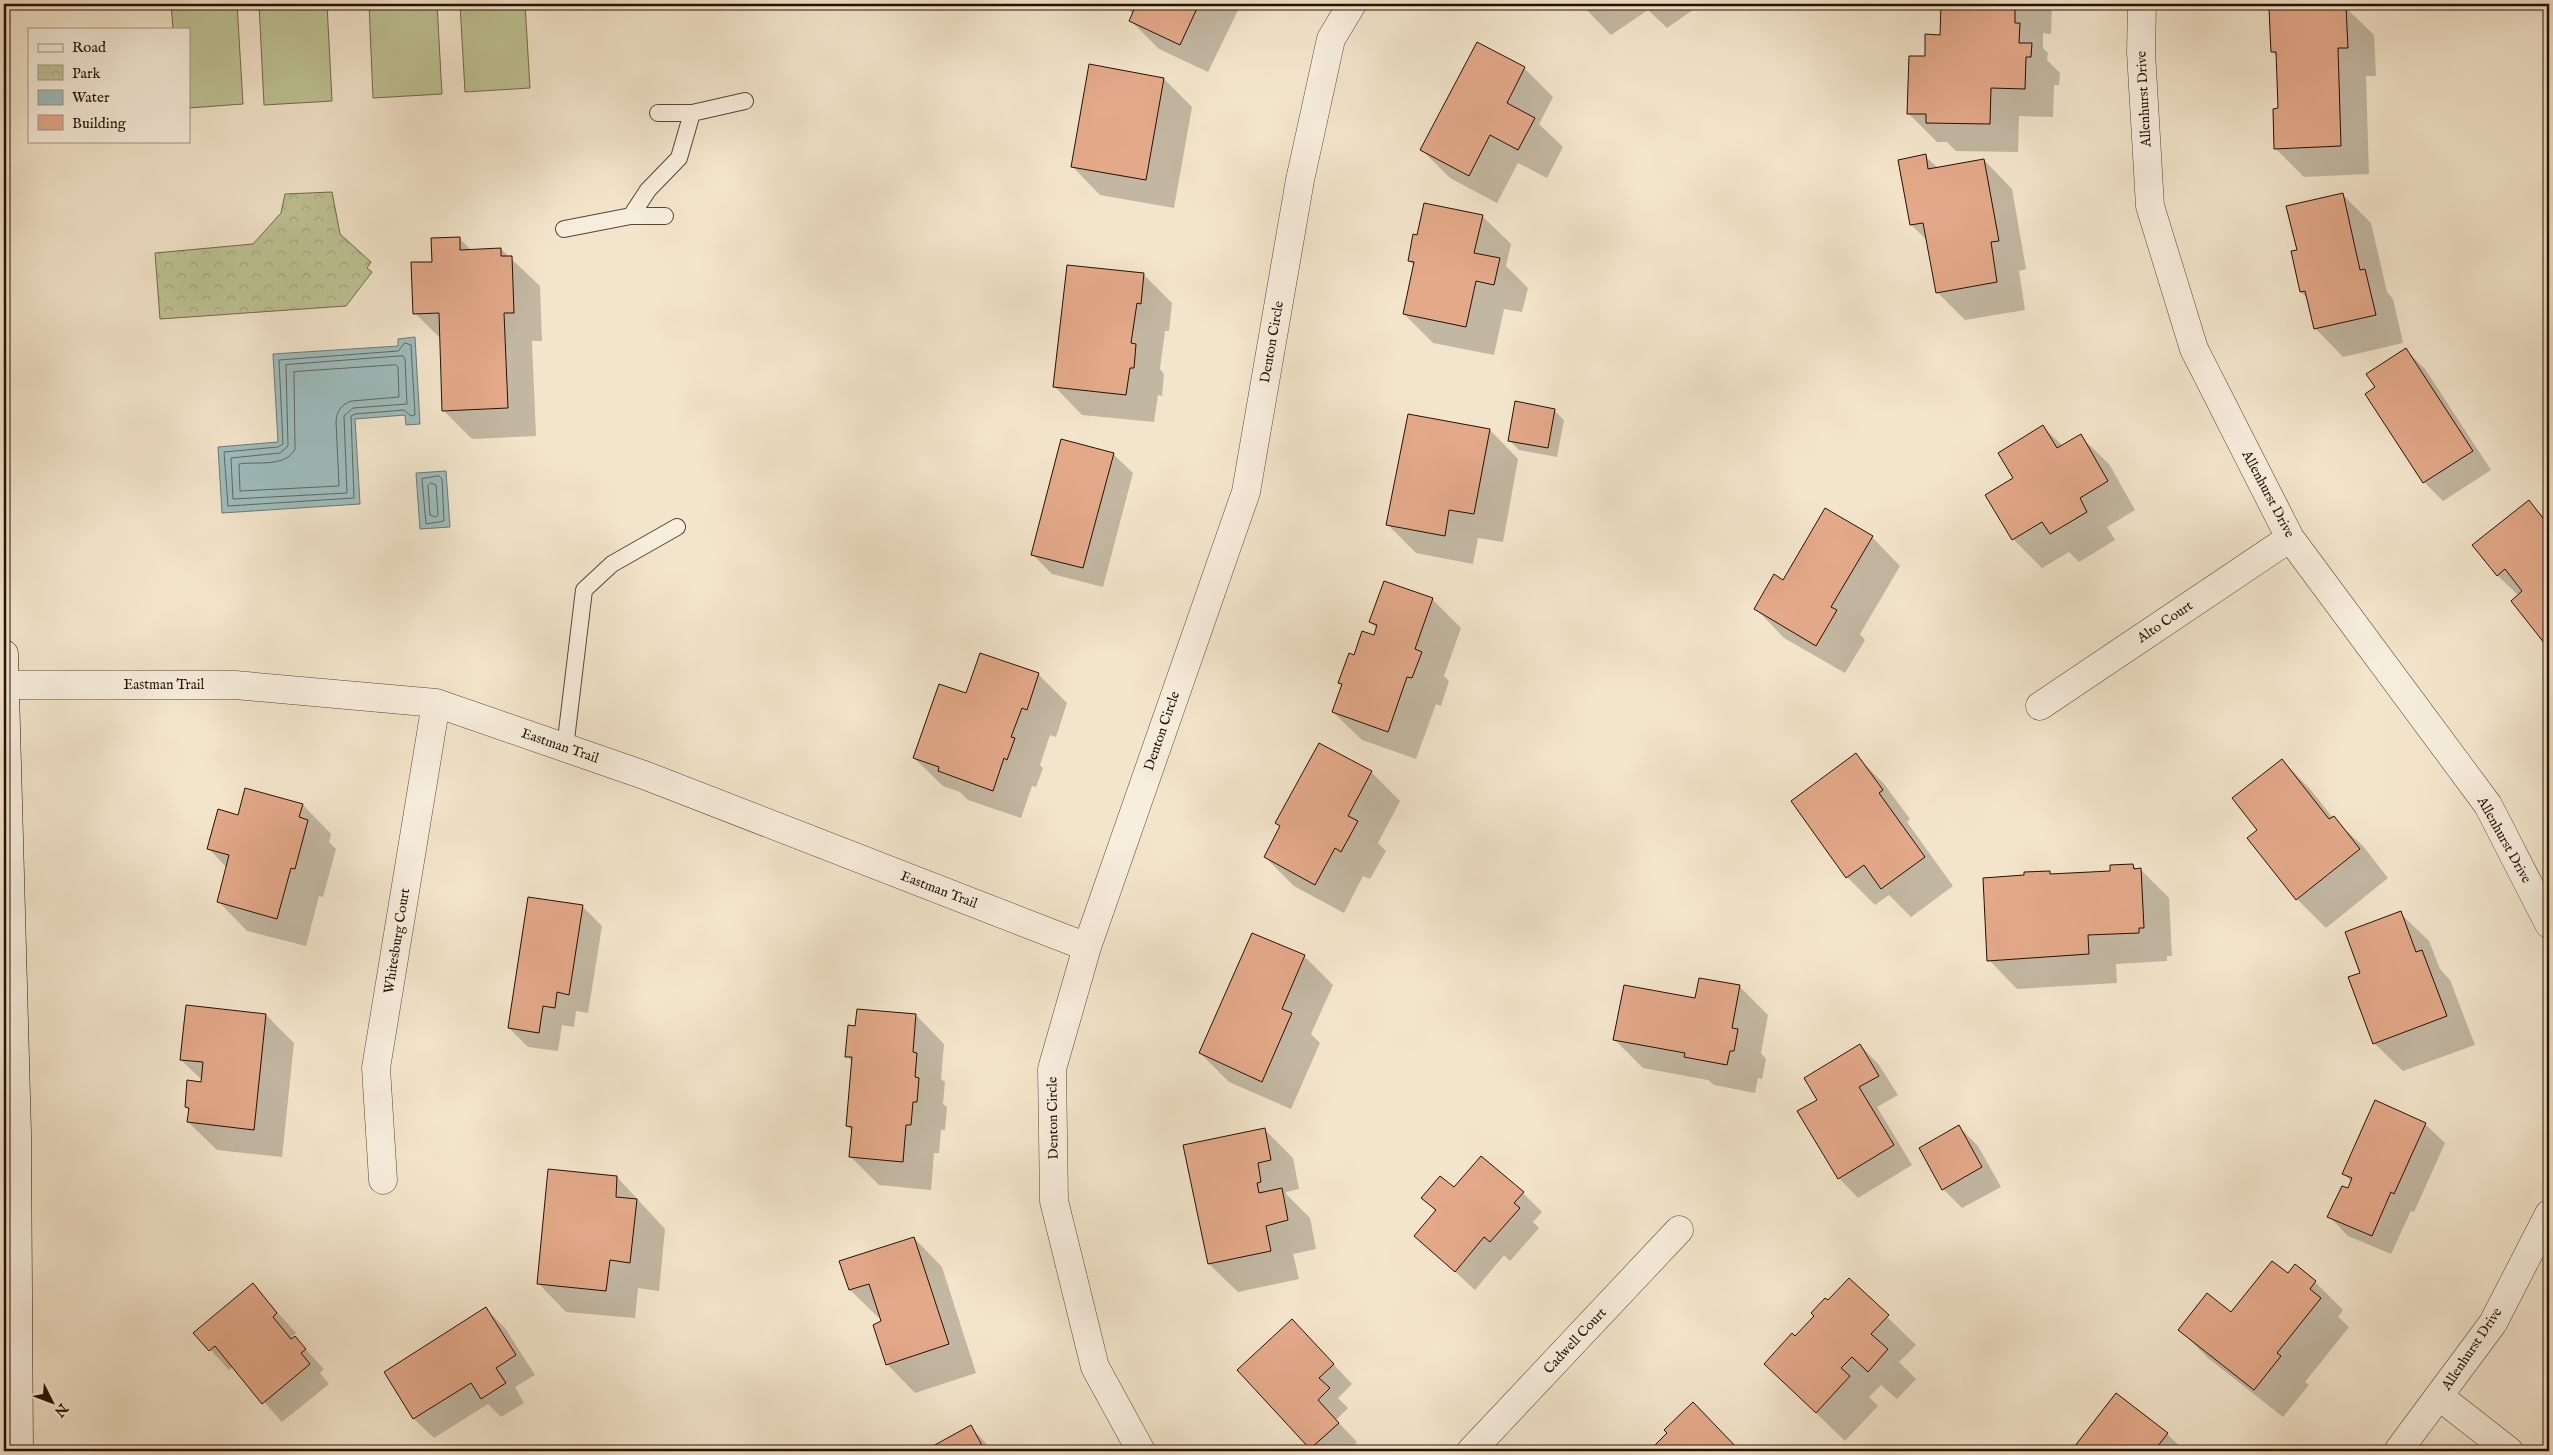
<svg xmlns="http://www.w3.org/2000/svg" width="2553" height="1455" font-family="'IM FELL English',serif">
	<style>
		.park { fill: url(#park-crowns); stroke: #726a4a }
		.pitch { fill: #bec395; stroke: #726a4a }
		.water { fill: #9dbdbe; stroke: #6d7872 }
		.shadow { fill: #0003 }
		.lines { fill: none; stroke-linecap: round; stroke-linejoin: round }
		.shore { stroke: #62665f; stroke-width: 1 }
		.building { fill: #e3a989; stroke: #261000 }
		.lane-casing { stroke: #594533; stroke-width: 18 }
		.street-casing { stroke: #594533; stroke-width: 29 }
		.secondary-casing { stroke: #261000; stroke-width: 29 }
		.lane { stroke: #f7eedd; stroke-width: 16 }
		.street { stroke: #f7eedd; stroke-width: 28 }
		.secondary { stroke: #f7eedd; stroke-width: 28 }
		.labels { text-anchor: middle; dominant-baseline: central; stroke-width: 4.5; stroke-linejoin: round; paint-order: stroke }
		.street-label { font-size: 14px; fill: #261000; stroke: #f7eedd }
	</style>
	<defs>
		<pattern id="park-crowns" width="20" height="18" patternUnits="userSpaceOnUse" patternTransform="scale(1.25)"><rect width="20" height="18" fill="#bec395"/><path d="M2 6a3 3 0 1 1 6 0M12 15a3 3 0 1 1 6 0" fill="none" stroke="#a3a67f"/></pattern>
	</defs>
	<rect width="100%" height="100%" fill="#f3e5cb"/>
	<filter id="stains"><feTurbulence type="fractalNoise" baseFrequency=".004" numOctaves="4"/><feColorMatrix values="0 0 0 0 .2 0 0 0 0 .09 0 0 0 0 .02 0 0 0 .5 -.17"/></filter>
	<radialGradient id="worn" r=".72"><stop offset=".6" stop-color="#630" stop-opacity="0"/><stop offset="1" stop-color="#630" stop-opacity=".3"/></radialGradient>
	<path class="park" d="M332,192L340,234L371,262L367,268L372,272L346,306L160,319L155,253L253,244L281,213L285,194Z"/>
	<path class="pitch" d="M171,4H237L243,104L189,108V29H173Z
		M259,4H327L332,101L264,105Z
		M369,4H437L442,94L373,98Z
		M460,4H525L530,88L465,92Z"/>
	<path class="water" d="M415,337L420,424L406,425L405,415L355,419L360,504L222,513L218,447L278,442L273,354L398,346V339Z
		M446,471L450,527L420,529L416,473Z"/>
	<path class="shadow" d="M1123,4H1241L1208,72L1159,49L1131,21L1133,14Z
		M1581,4H1699L1700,5L1667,28L1648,10L1611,35Z
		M1942,4H2052L2051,34L2043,33V48L2048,53L2047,60L2060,73L2059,85H2054L2053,117L2019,116L2018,152L1956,151L1947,142H1937L1909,114L1926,58L1941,36Z
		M2345,7L2374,35L2376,76H2366L2369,174L2304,177L2275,148L2279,110L2277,56L2272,51Z
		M1478,44L1524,68L1553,97L1539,124L1563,147L1547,178L1518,163L1497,203L1450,178L1422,150Z
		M1164,79L1192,107L1174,208L1100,195L1072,166Z
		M1925,156L1939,169L1984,160L2012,189L2026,269L2019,271L2025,310L1965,320L1937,292L1928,241L1911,225Z
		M2342,194L2371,223L2387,292L2393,299L2403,343L2343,357L2315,328L2308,299L2301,292L2298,251Z
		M1482,216L1511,244L1506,266L1528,288L1522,312L1504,309L1494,355L1433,343L1404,314L1414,266L1409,260L1418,236Z
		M459,238L472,251L501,249L540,286L542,341H532L536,436L472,439L443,410L441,339L415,313L433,263Z
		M1068,266L1144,275L1172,303L1169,331H1165L1160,369L1164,374L1162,396L1158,395L1154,422L1082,415L1054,386Z
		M2406,350L2425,369L2491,470L2443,501L2424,482L2376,388Z
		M1554,410L1564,420L1557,457L1519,450L1509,440Z
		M1409,416L1490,430L1518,459L1503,542L1478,538L1473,564L1416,553L1388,525Z
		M2043,427L2063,446L2080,436L2109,464L2135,510L2107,527L2115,540L2079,562L2069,552L2042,568L2013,539L1987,495L2014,479Z
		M1113,454L1133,473L1103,587L1052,574L1032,554Z
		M2529,502L2549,522V647L2513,601L2519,596L2497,575Z
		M1872,537L1900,566L1860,634L1865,640L1845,673L1784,638L1756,609L1784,582Z
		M1385,582L1433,600L1461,628L1444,676L1449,681L1441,706L1436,704L1416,759L1362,740L1333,712L1343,686L1339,683L1354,656L1375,637L1377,629L1370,622Z
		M1038,674L1067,703L1056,737L1050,735L1040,765L1043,768L1036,787L1032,786L1021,818L968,800L960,792L943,786L914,758L967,695Z
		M1319,744L1371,772L1400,801L1378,843L1386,851L1370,879L1363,876L1344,913L1294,886L1265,857L1281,827L1277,823Z
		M1856,755L1884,784L1910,819L1907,822L1953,886L1911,917L1889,895L1875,905L1847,877Z
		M2282,760L2310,789L2333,818L2363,846L2388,878L2326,928L2297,899L2249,838L2259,830Z
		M303,805L331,834L329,842L336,849L323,897L319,896L306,946L247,931L219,902L227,868L209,849Z
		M2133,865L2137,870H2141L2169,898L2172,956H2167V961L2116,964L2117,983L2017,989L1989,960L2025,877L2050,872L2052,875L2112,872Z
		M582,906L602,926L588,1013L576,1011L574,1027L562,1025L558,1051L528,1047L509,1028Z
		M2400,913L2429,941L2440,969L2450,980L2475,1045L2403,1071L2374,1043L2362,973Z
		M1253,934L1305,957L1333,985L1311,1034L1320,1043L1291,1109L1229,1082L1200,1053Z
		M1739,986L1768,1015L1761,1053L1766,1059L1762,1079L1758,1078L1755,1093L1714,1085L1708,1080L1643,1068L1615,1040L1696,999Z
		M266,1015L294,1043L282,1157L217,1150L188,1122L189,1111L186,1107L203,1081L181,1060Z
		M916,1015L944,1044L941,1079L945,1082L943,1104L947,1107L945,1130H941L939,1153H934L931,1190L879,1185L851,1157L853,1132L847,1126L853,1063L847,1056L856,1027Z
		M1860,1045L1879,1065L1898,1095L1877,1107L1912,1165L1858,1198L1839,1178L1818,1100Z
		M2425,1124L2445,1143L2414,1212L2411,1211L2391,1254L2348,1236L2329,1216L2352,1182L2344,1174Z
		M1959,1127L1978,1146L2001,1187L1962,1208L1943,1189Z
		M1264,1129L1293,1158L1299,1189L1286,1192V1194L1310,1218L1316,1249L1293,1254L1299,1279L1238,1292L1209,1264Z
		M617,1177L665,1229L659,1291L638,1288L635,1318L566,1312L538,1283Z
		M1454,1189L1523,1193L1542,1212L1533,1222L1539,1228L1510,1261L1504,1255L1475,1290L1415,1235L1436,1211L1423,1198Z
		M914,1238L942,1267L976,1373L915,1393L887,1364L881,1317L879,1318L850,1290L841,1262Z
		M2288,1275L2315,1282L2343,1310L2338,1317L2349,1327L2305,1382L2309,1385L2283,1417L2208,1358L2180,1330L2231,1314Z
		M1849,1280L1916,1345L1899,1362L1916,1379L1897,1399L1881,1385L1869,1397L1878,1406L1845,1441L1765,1364L1795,1338Z
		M253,1285L296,1333L291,1337L295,1338L324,1369L320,1373L329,1384L282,1422L233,1367L229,1370L195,1333Z
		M486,1309L505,1328L535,1375L515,1387L524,1403L501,1417L488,1404L434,1438L414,1419L385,1372Z
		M1311,1340L1352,1384L1338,1398L1348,1408L1336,1420L1357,1442L1348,1451H1314L1239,1370Z
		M2116,1394L2167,1434L2185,1451H2073Z
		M971,1427L993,1451H927Z
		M1722,1433L1740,1451H1650L1669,1434Z"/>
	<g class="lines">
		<path class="shore" d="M405,343L411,345L415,415L411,416L404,410L355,414L351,416L354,498L228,506L224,452L278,447L283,444L279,360L398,351Z
			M403,356L405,359L407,404L353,408L344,416L347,493L233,499L231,458L280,453L288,446L286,365Z
			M396,365L398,367L399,397L352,401C342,404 337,410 336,421L339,486L240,491L239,464C257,461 285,468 295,449L294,372Z
			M439,476L442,479L444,521L426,524L422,479Z
			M431,483L436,485L438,515L436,517L430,515L428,486Z"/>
	</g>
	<path class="building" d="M1133,4H1199L1180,45L1129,21L1136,5Z
		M1941,4H2023V6L2015,5V23H2020L2019,43H2032L2031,57H2026L2025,89L1991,88L1990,124L1926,123V114H1907L1909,56H1925V34L1940,35Z
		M2346,6L2348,48H2338L2341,146L2274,149L2273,109L2278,108L2276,52H2271L2269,9Z
		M1477,42L1525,67L1507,103L1535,118L1518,150L1490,135L1469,176L1420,150Z
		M1089,64L1164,78L1146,180L1071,167Z
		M1926,154L1928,169L1984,159L1999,241L1991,242L1997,282L1936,293L1923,223L1910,225L1898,160Z
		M2343,193L2360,270L2365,269L2376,315L2314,329L2305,291L2300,292L2291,251L2297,250L2286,206Z
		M1424,203L1483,215L1474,253L1500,258L1494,285L1476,281L1466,327L1403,314L1414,262L1408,261L1413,234L1417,235Z
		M460,237V250L501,248V256H512L514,313H504L508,408L442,411L439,313L413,314L411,262H432L431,238Z
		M1067,265L1144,273L1141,304L1137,303L1131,343L1136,344L1134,368H1130L1126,395L1053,387Z
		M2406,348L2473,451L2423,483L2365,394L2375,387L2366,374Z
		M1515,401L1555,409L1548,448L1508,441Z
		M1408,414L1490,429L1474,514L1449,510L1445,536L1386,525Z
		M2043,425L2057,448L2081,434L2108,481L2080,498L2087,512L2050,534L2042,522L2012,540L1985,495L2013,478L1998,453Z
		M1061,439L1114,453L1083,568L1031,555Z
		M2529,500L2549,526V649L2511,601L2522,591L2505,569L2497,576L2472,545Z
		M1825,508L1873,536L1831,607L1837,610L1816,646L1754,609L1774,574L1783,580Z
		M1384,581L1433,598L1415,649L1422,652L1412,678L1407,677L1388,732L1332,712L1342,684L1338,683L1349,653L1354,655L1362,631L1374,635L1377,625L1369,622Z
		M980,653L1039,673L1027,710L1022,708L1011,737L1015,738L1007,760L1004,758L993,791L938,771L939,767L913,758L939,684L966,693Z
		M1319,743L1372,771L1348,816L1358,821L1341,852L1335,848L1315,885L1264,857L1280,826L1275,823Z
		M1856,753L1883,790L1879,793L1925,857L1881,889L1864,865L1846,878L1791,801Z
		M2282,759L2329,819L2334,816L2360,849L2296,900L2247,838L2257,830L2232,798Z
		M245,788L303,804L299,817L308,820L295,869L291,868L277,919L217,902L229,855L207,849L218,809L238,815Z
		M2133,864L2134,869L2141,868L2144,928H2139V933L2088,935L2089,954L1987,961L1983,878L2024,875V872L2050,871V874L2110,871V865Z
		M528,897L583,905L569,995L557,992L555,1008L543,1006L539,1033L508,1028Z
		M2401,911L2416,952L2422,950L2447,1016L2373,1044L2348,977L2360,973L2345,932Z
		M1252,933L1305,955L1282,1009L1292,1013L1262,1082L1199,1053Z
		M1699,978L1740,985L1732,1028L1738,1029L1734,1051H1730L1727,1065L1684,1057L1685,1053L1613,1040L1624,985L1695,998Z
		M186,1005L266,1014L254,1130L187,1122L189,1108L185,1107L187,1080L201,1082L203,1062L180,1060Z
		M857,1009L916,1014L913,1052L917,1053L915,1077L919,1078L917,1102H913L911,1125H906L903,1162L849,1157L852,1127L846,1126L852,1057H845L848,1025L855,1026Z
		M1860,1044L1879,1076L1859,1087L1894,1145L1838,1179L1797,1111L1817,1100L1804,1078Z
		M2375,1100L2426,1123L2394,1194L2391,1192L2372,1236L2327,1217L2342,1186L2348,1188L2352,1178L2342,1174Z
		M1959,1125L1982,1167L1942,1190L1919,1148Z
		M1265,1128L1271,1160L1258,1163L1261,1182L1257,1183L1259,1193L1282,1188L1288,1220L1266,1226L1271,1251L1208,1264L1183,1145Z
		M1481,1156L1524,1192L1514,1203L1520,1208L1490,1242L1484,1237L1455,1272L1414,1236L1436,1210L1421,1198L1440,1176L1454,1187Z
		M548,1169L617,1176L616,1197L637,1199L630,1263L610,1260L606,1291L537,1284Z
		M914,1237L949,1344L886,1365L873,1325L881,1321L869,1284L849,1290L839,1261Z
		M2272,1261L2288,1273L2295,1264L2316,1281L2310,1289L2321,1298L2277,1353L2281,1356L2254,1390L2178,1330L2207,1293L2231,1312Z
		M1849,1278L1889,1315L1871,1334L1888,1349L1868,1372L1852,1357L1841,1368L1850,1376L1816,1413L1764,1364L1792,1333L1795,1336L1814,1316L1811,1313L1825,1298L1828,1300Z
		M253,1283L277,1313L273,1317L291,1339L295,1336L306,1349L301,1353L310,1364L262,1404L215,1346L209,1351L193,1333Z
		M486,1307L516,1355L496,1368L506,1383L481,1399L471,1383L413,1419L384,1372Z
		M1292,1319L1334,1364L1319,1378L1330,1388L1318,1400L1339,1423L1310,1449L1237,1370Z
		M2116,1393L2168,1433L2154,1451H2071Z
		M1693,1402L1740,1451H1649L1667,1433L1664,1430Z
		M971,1425L985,1451H924Z"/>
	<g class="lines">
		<defs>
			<path id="lane" d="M658,113H692L745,101
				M631,216L648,190L679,158L692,113
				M564,229L631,216H665
				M565,748L584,590L612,564L677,527"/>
			<path id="street" d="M2142,4L2141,52L2150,206L2194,349L2290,538L2488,805L2549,924
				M5,685H235L436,703L644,775L1087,947
				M2040,706L2290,538
				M383,1180L376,1068L436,703
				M2440,1397L2509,1451
				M1141,1451L1095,1367L1054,1201L1052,1069L1087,947L1246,492L1300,180L1331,39L1352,4
				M1471,1451L1679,1230
				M2398,1451L2493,1323L2549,1214"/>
			<path id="secondary" d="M4,654L17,1133L19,1451"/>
		</defs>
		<use href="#lane" class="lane-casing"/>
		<use href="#street" class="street-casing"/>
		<use href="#secondary" class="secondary-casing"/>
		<use href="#lane" class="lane"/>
		<use href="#street" class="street"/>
		<use href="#secondary" class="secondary"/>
	</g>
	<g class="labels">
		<g class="street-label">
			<text transform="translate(2144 99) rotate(-93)">Allenhurst Drive</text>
			<text transform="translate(1272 342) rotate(-80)">Denton Circle</text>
			<text transform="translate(2268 494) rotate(62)">Allenhurst Drive</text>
			<text transform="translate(2165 622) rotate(-34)">Alto Court</text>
			<text x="164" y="685">Eastman Trail</text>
			<text transform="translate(1162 731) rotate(-71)">Denton Circle</text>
			<text transform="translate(560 746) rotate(19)">Eastman Trail</text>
			<text transform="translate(2504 840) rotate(61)">Allenhurst Drive</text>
			<text transform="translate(939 890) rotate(21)">Eastman Trail</text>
			<text transform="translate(397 941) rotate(-81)">Whitesburg Court</text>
			<text transform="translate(1053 1118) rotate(-91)">Denton Circle</text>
			<text transform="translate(1575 1341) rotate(-47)">Cadwell Court</text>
			<text transform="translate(2472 1349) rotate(-56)">Allenhurst Drive</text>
		</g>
	</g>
	<rect width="2553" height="1455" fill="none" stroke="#f3e5cb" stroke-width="20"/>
	<rect x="5" y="5" width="2543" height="1445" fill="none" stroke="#261000" stroke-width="2.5"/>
	<rect x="10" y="10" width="2533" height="1435" fill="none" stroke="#261000"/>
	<rect x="28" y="28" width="162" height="115" fill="#f7eedd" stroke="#a39585"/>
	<rect x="38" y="44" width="25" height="8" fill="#f7eedd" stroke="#a39585"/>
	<text x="72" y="52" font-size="15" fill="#261000">Road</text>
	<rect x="38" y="65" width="25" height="15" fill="url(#park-crowns)" stroke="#a39585"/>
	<text x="72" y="78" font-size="15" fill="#261000">Park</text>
	<rect x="38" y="90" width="25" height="15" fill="#9dbdbe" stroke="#a39585"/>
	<text x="72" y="102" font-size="15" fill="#261000">Water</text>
	<rect x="38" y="115" width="25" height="15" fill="#e3a989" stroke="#a39585"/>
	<text x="72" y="128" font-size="15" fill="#261000">Building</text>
	<g transform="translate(52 1402) rotate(132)" stroke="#f7eedd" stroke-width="4" paint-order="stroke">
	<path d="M0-4L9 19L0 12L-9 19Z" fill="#261000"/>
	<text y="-8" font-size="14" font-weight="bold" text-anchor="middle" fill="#261000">N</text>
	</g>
	<rect width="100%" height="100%" filter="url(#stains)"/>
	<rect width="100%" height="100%" fill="url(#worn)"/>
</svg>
